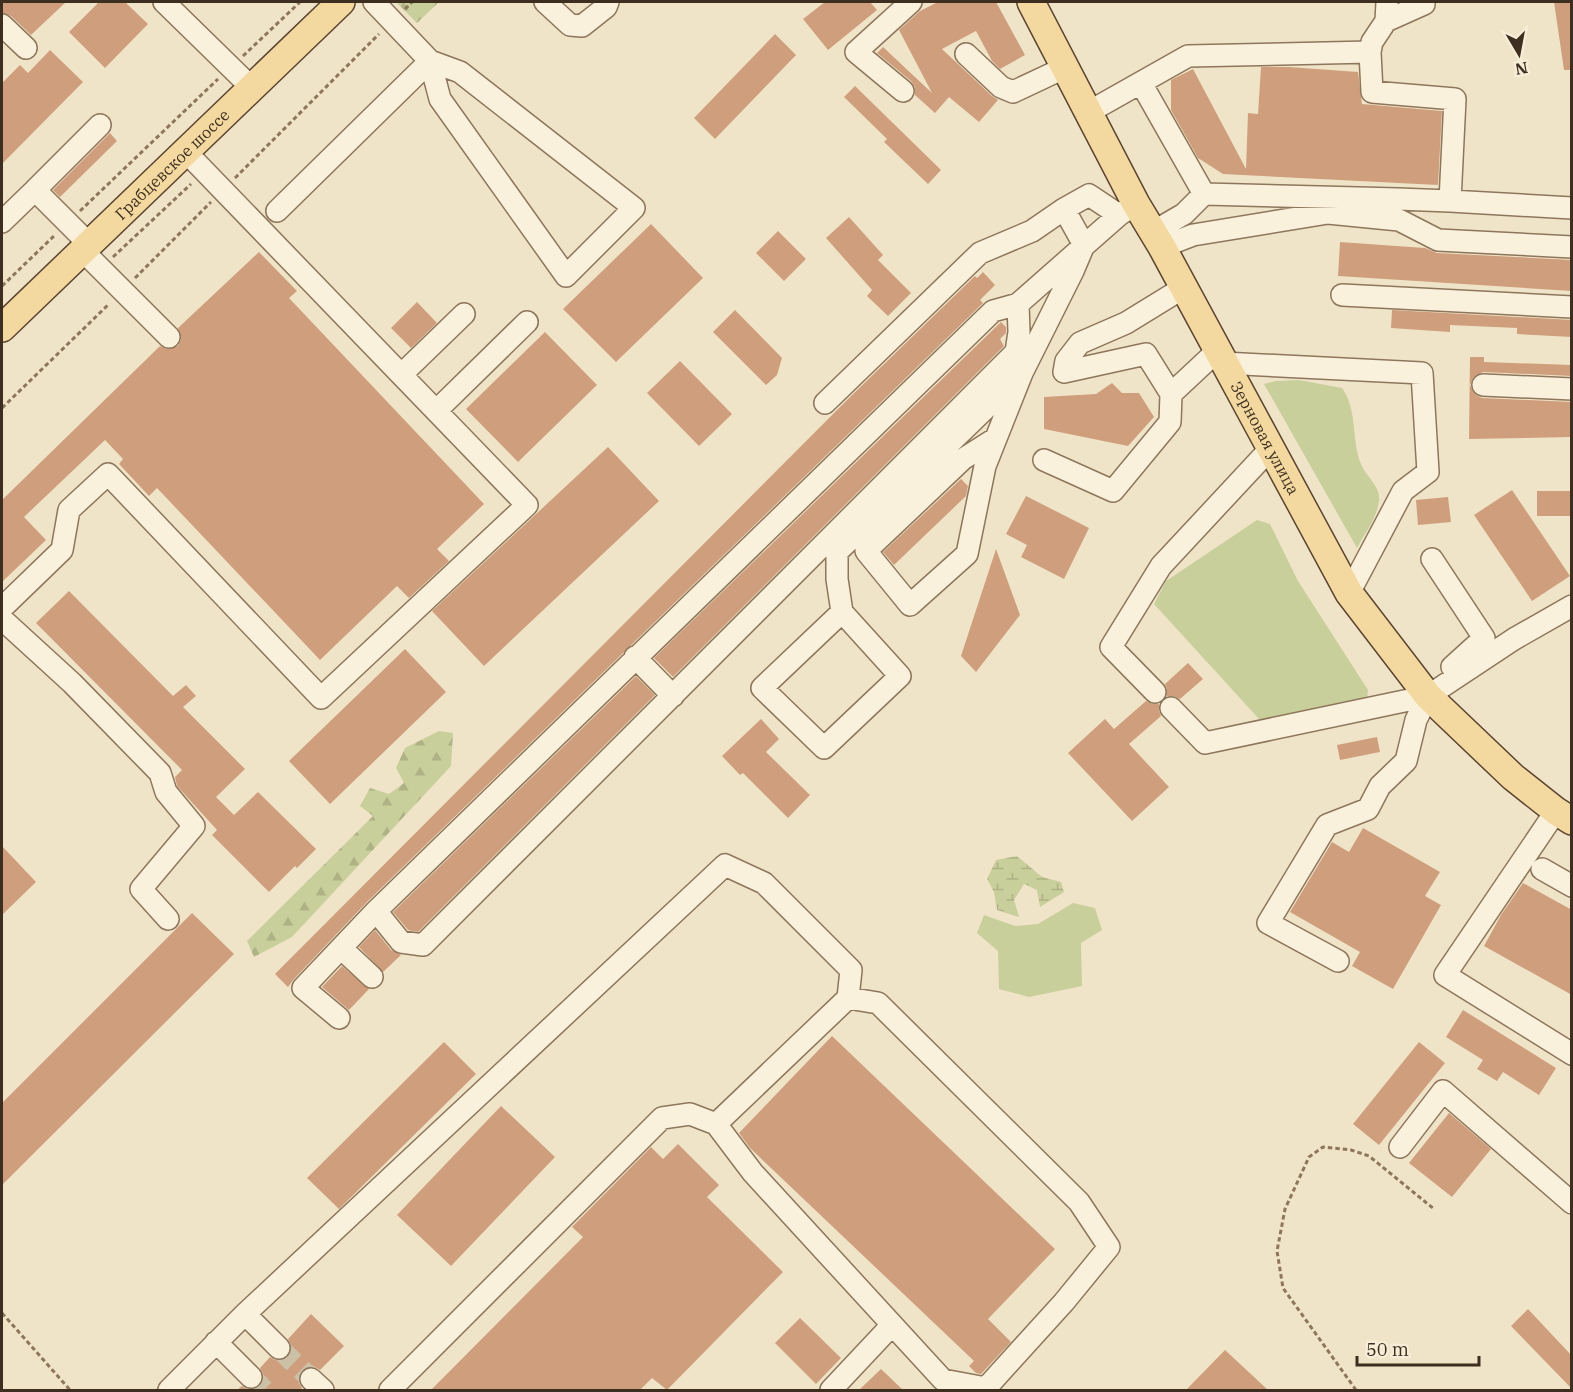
<svg xmlns="http://www.w3.org/2000/svg" width="1573" height="1392" font-family="'IBM Plex Serif',serif">
	<style>
		.green { fill: #c9cf9b }
		.forest { fill: url(#forest-firs) }
		.wetland { fill: url(#wetland-marsh) }
		.building { fill: #cf9f7d }
		.lines { fill: none; stroke-linecap: round; stroke-linejoin: round }
		.minor-tunnel { stroke: #ccc0a6; stroke-width: 21; stroke-dasharray: 21 10; stroke-linecap: butt }
		.minor-casing { stroke: #8d765c; stroke-width: 24 }
		.major-casing { stroke: #5b4430; stroke-width: 30 }
		.path { stroke: #8d765c; stroke-width: 3; stroke-dasharray: 4.5 3; stroke-linecap: butt }
		.minor { stroke: #faf1dc; stroke-width: 21 }
		.major { stroke: #f3d9a0; stroke-width: 27 }
		.labels { text-anchor: middle; dominant-baseline: central; stroke-width: 4.5; stroke-linejoin: round; paint-order: stroke }
		.street-label { font-size: 16px; fill: #3d2e20; stroke: #f7eed8 }
	</style>
	<defs>
		<pattern id="forest-firs" width="22" height="20" patternUnits="userSpaceOnUse" patternTransform="scale(1.5)"><rect width="22" height="20" fill="#c9cf9b"/><path d="M5 1l3.5 6h-7zM16 11l3.5 6h-7z" fill="#aeb285"/></pattern>
		<pattern id="wetland-marsh" width="20" height="14" patternUnits="userSpaceOnUse" patternTransform="scale(1.5)"><rect width="20" height="14" fill="#c9cf9b"/><path d="M1 5h8M5 5V1M11 12h8M15 12V8" fill="none" stroke="#aeb285"/></pattern>
	</defs>
	<rect width="100%" height="100%" fill="#f0e4c8"/>
	<path class="green" d="M1299,380L1342,388C1358,410 1351,440 1361,464C1366,477 1381,486 1379,501C1377,518 1365,533 1357,548L1264,384L1276,381Z
		M1257,520L1270,524L1298,581L1368,690L1367,702L1287,720L1259,719L1154,604L1166,581Z
		M1073,903L1095,908L1102,930L1081,943L1082,986L1029,997L999,989L998,951L977,933L984,915L1015,926L1038,924Z"/>
	<path class="forest" d="M396,2H439L417,23Z
		M439,731L453,733L451,766L292,937L254,957L247,941L373,816L360,806L370,788L389,794L404,783L396,768L405,748Z"/>
	<path class="wetland" d="M1017,856L1042,877L1061,882L1064,892L1040,907L1037,890L1024,884L1014,900L1019,917L997,910L994,892L987,879L996,860Z"/>
	<path class="building" d="M2,2H66L31,35L11,16L2,13Z
		M99,2H125L148,24L105,68L69,32Z
		M825,2H870L877,10L828,50L803,19Z
		M938,2H996L1025,55L1000,69L992,61L976,31L942,49L992,96L998,100L979,122L949,97L935,113L915,95V87L911,81L877,53L883,47L932,93L899,30L920,11Z
		M1554,2H1572V70H1564Z
		M775,34L796,55L715,139L694,118Z
		M50,50L83,82L2,164V83L20,65L28,73Z
		M1261,67H1289L1358,72L1362,104L1442,111L1438,185L1223,174L1198,158L1171,110V80L1193,69L1246,169L1248,113L1258,114Z
		M855,86L941,170L928,184L884,142L887,139L844,97Z
		M110,133L117,141L60,197L53,190Z
		M849,217L883,255L878,260L911,293L888,316L867,296L872,290L826,238Z
		M651,224L703,278L616,362L563,309Z
		M778,231L806,259L784,281L756,253Z
		M1340,242L1425,248L1437,253L1572,260V291L1338,276Z
		M259,252L297,291L289,298L484,504L437,549L449,561L409,598L397,586L320,660L157,488L149,496L119,464L123,459L105,440L24,517L46,540L2,582V500L160,346L166,349L178,346L181,340L178,328Z
		M983,272L995,285L980,300L983,303L367,902L294,979L288,987L275,974L851,396L975,276L977,278Z
		M417,302L437,323L411,348L391,328Z
		M735,310L782,358L777,375L766,385L713,332Z
		M1392,310L1572,320V337L1517,334V328L1450,325V332L1391,328Z
		M1001,322L1006,327V333L1000,339L1004,346L673,677L654,658Z
		M545,332L597,385L518,462L466,409Z
		M1470,357H1484V362L1572,365V376L1483,372L1473,378L1470,385L1476,395L1482,398L1572,402V437L1469,439Z
		M680,361L732,414L699,446L647,393Z
		M1112,383L1122,393H1139L1154,417L1128,446L1044,429V397L1096,394Z
		M608,447L659,501L484,666L432,611Z
		M961,479L968,486L966,496L894,565L883,552Z
		M1512,490L1570,576L1532,601L1474,515Z
		M1537,491H1571V516H1537Z
		M1026,496L1089,528L1064,579L1021,557L1027,545L1006,534Z
		M1448,497L1451,522L1418,525L1416,500Z
		M996,549L1020,615L976,672L961,656Z
		M69,591L173,696L186,685L196,696L183,707L245,769L216,797L234,815L258,792L316,849L297,868L295,866L269,892L212,835L217,830L177,786L175,777L182,770L36,623Z
		M405,649L446,692L330,804L289,761Z
		M1188,663L1203,679L1180,699L1174,696H1167V689L1165,684Z
		M636,676L655,695L418,932L408,930L393,912Z
		M1146,701L1152,704H1159V711L1161,716L1129,744L1169,787L1132,821L1068,753L1105,719L1114,729Z
		M761,719L779,739L766,752L810,795L788,818L743,773L740,775L722,756Z
		M1377,737L1380,752L1340,760L1337,745Z
		M1363,828L1440,872L1425,896L1441,905L1393,989L1352,966L1360,952L1290,912L1332,842L1349,852Z
		M2,846L36,882L2,915Z
		M1523,883L1572,910V995L1484,946L1501,915Z
		M192,913L234,954L2,1185V1103Z
		M375,930L391,950L401,955L383,972L359,947Z
		M342,966L369,989L349,1010L322,987Z
		M1463,1010L1556,1068L1539,1095L1503,1072L1497,1081L1477,1069L1483,1060L1446,1037Z
		M832,1036L1055,1249L988,1319L1011,1342L981,1374L976,1373L969,1366L974,1361L750,1148L739,1133Z
		M444,1042L476,1074L339,1209L307,1178Z
		M1419,1042L1445,1063L1379,1145L1353,1124Z
		M501,1106L555,1157L451,1266L397,1215Z
		M1449,1113L1491,1149L1452,1197L1409,1163Z
		M678,1144L719,1185L707,1197L783,1272L667,1390L652,1378L640,1390H431L583,1237L572,1227L651,1147L663,1159Z
		M1528,1309L1572,1356V1389L1511,1326Z
		M311,1314L344,1346L320,1370L313,1366L302,1370L298,1377L299,1383L302,1388L300,1390H237L242,1386L247,1389H254L260,1386L263,1374L260,1368L270,1357L275,1360H282L288,1357L291,1345L288,1339Z
		M800,1318L841,1358L816,1384L775,1343Z
		M1225,1350L1268,1390H1186Z
		M881,1369L903,1390H859Z"/>
	<g class="lines">
		<path class="minor-tunnel" d="M279,1348L311,1379
			M251,1377L264,1390"/>
		<defs>
			<path id="minor" d="M164,2L252,88
				M374,2L430,61L460,72L634,208L566,276L440,99L430,61
				M545,2L570,25L582,26L606,7L608,2
				M1387,2L1386,21L1424,4V2
				M2,25L26,48
				M1370,52L1372,92L1455,99L1450,201
				M966,54L1001,87L1013,92L1064,68
				M1141,83L1204,194
				M903,91L856,52L911,2
				M1087,113L1188,56L1370,52L1372,42L1386,21
				M1385,202L1398,199L1450,201L1572,208
				M277,211L430,61
				M2,222L35,190
				M1153,232L1184,214L1204,194L1398,199
				M89,244L35,190L100,125
				M1162,247L1193,235L1328,213L1399,220L1438,240L1572,247
				M82,250L169,337
				M1183,288L1126,323L1080,343L1066,361L1064,372L1146,354L1171,394L1217,351
				M1342,295L1572,307
				M1223,363L1422,373L1428,472L1403,491L1349,593
				M402,374L464,314
				M1483,385L1572,389
				M825,403L980,253L1032,231L1064,209
				M437,410L527,322
				M996,438L963,459L866,551L910,605L967,554L985,466L1022,373L1073,271L1084,245L1064,209L1089,195L1119,215
				M1044,460L1113,491L1170,422L1171,394
				M1432,559L1484,638L1452,667
				M2,608L62,550L69,510L108,474L321,698L527,505L186,152
				M842,612L900,676L824,748L762,688L842,612L837,579V552L1017,378
				M2,619L72,683L160,773L166,792L194,826L141,889L168,919
				M635,657L673,696
				M1155,692L1111,647L1161,566L1270,449
				M1171,708L1205,743L1428,696L1514,639L1572,606
				M1556,811L1445,975L1572,1054
				M1542,869L1572,886
				M376,911L401,942L423,945L1016,352L1019,332L1018,304
				M341,948L372,977
				M1338,961L1268,923L1327,825L1368,809L1380,786L1406,761L1416,720L1428,696
				M339,1018L303,988L376,911L993,311L1018,304L1119,215L1136,204
				M1400,1147L1443,1091L1572,1203
				M245,1314L279,1348
				M216,1342L251,1377
				M311,1379L323,1390
				M169,1390L245,1314L725,865L764,883L851,970L848,998
				M390,1390L662,1118L690,1114L716,1124L753,1173L943,1380L986,1388L1064,1302L1109,1247L1079,1202L878,1003L848,998L716,1124
				M831,1390L892,1325"/>
			<g id="major">
				<path id="s1" d="M1031,2L1136,204L1162,247L1349,593L1428,696L1513,777L1556,811L1572,821"/>
				<path id="s2" d="M2,328L341,2"/>
			</g>
		</defs>
		<use href="#minor" class="minor-casing"/>
		<use href="#major" class="major-casing"/>
		<path class="path" d="M405,9L412,2
			M243,56L300,2
			M235,178L379,34
			M80,211L218,79
			M113,257L191,184
			M135,278L211,202
			M2,286L55,235
			M2,408L109,304
			M2,1313L70,1390
			M1356,1390L1283,1288L1277,1251L1285,1209L1309,1157L1323,1147L1351,1150L1369,1156L1434,1209"/>
		<use href="#minor" class="minor"/>
		<use href="#major" class="major"/>
	</g>
	<g class="labels">
		<g class="street-label">
			<text stroke="none"><textPath href="#s2" startOffset="236">Грабцевское шоссе</textPath></text>
			<text stroke="none"><textPath href="#s1" startOffset="495">Зерновая улица</textPath></text>
		</g>
	</g>
	<rect width="1573" height="1392" fill="none" stroke="#3d2e20" stroke-width="6"/>
	<g transform="translate(1519 54) rotate(170)" stroke="#f7eed8" stroke-width="4.5" paint-order="stroke">
	<path d="M0-4.5L10 22L0 15L-10 22Z" fill="#3d2e20"/>
	<text y="-9" font-size="16" font-weight="bold" text-anchor="middle" fill="#3d2e20">N</text>
	</g>
	<path d="M1357 1356v9h122v-9" fill="none" stroke="#3d2e20" stroke-width="3"/>
	<text x="1366" y="1356" font-size="18" fill="#3d2e20" stroke="#f7eed8" stroke-width="4.5" paint-order="stroke">50 m</text>
</svg>
